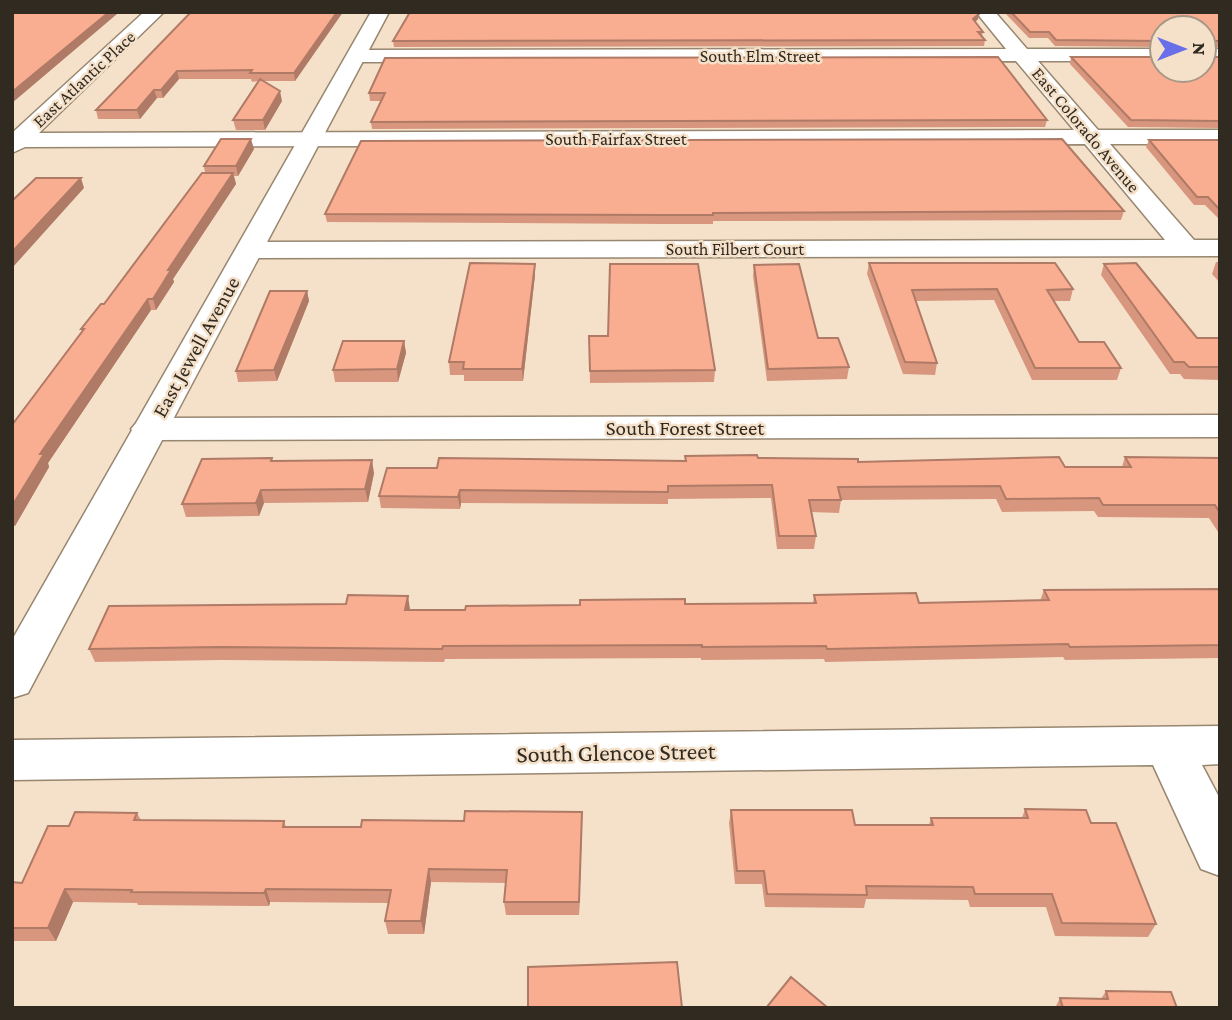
<svg xmlns="http://www.w3.org/2000/svg" width="1232" height="1020" font-family="'Crimson Pro',serif">
	<style>
		.lines { fill: none; stroke-linecap: round; stroke-linejoin: round }
		.minor-casing { stroke: #978670; stroke-width: 3 }
		.tertiary-casing { stroke: #978670; stroke-width: 3 }
		.minor { fill: #fff; fill-rule: evenodd }
		.tertiary { fill: #fff; fill-rule: evenodd }
		.wall { fill: #d7967d }
		.shaded-wall { fill: #af7a66 }
		.building { fill: #faae91; stroke: #af7a66; stroke-width: 2 }
		.labels { text-anchor: middle; dominant-baseline: central; stroke-width: 5; stroke-linejoin: round; paint-order: stroke }
		.far-street-label { font-size: 18px; fill: #312a21; stroke: #f5e1c9 }
		.street-label { font-size: 21px; fill: #312a21; stroke: #f5e1c9 }
		.near-street-label { font-size: 24px; fill: #312a21; stroke: #f5e1c9 }
	</style>
	<rect width="100%" height="100%" fill="#f5e1c9"/>
	<g class="lines">
		<defs>
			<path id="minor" d="M144,12H164L39,133L1074,130L1016,61L358,62L351,60L348,56L351,52L358,50L1006,49L976,12H995L1027,49H1162V61H1038L1098,130H1220V144H1110L1194,240H1220V256L251,258L241,256L237,250L241,244L251,242L1165,240L1085,144L25,147L12,153V133Z
				M1204,49H1220V61H1204Z
				M1220,415V437L149,440L137,436L131,429L137,422L149,418Z
				M1220,726V764L1202,765L1220,799V876L1201,869L1153,765L12,780V740Z"/>
			<path id="tertiary" d="M371,12H389L28,693L12,698V640Z"/>
		</defs>
		<use href="#minor" class="minor-casing"/>
		<use href="#tertiary" class="tertiary-casing"/>
		<use href="#minor" class="minor"/>
		<use href="#tertiary" class="tertiary"/>
	</g>
	<path class="wall" d="M191,12H343L295,81H264L282,101L265,130H236L233,120L258,81L252,82L251,79H179L163,98H157L140,119H98L96,110Z
		M1004,12H1220V47H1204V57H1220V128L1128,127L1070,64L1071,57L1204,70L1162,28V47L1055,46L1048,38H1029Z
		M978,19L975,22L983,32L982,36L985,40L984,46L394,47L393,41Z
		M385,58L1047,120L1045,127L372,129L371,122L381,101H370L369,93Z
		M1149,140H1220V220L1205,205H1194L1146,147Z
		M254,149L238,176H234L236,184L173,279L174,282L156,310H151L48,463L49,467L15,526H12V425L82,332L81,329L104,304L205,173L204,166Z
		M1124,211L1121,220L713,221V224H665L327,222L325,214Z
		M1216,262H1220V283L1212,274Z
		M869,263L1073,289L1070,301H1054L1079,342L1121,368L1117,380H1032L994,300L916,301L937,363L935,375L903,374L867,274Z
		M535,264V275L523,381H464V375H450L449,362Z
		M1104,264L1197,338H1220V380L1184,379L1180,374H1170L1101,275Z
		M754,265L818,338L849,367L847,379L767,381L753,276Z
		M307,291L309,301L277,381L238,382L236,371Z
		M589,336L715,370L714,382L590,383Z
		M404,341L406,353L398,382H335L333,370Z
		M685,456L1065,467H1122L1125,457L1220,458V535L1209,518L1098,517L1094,511L1002,512L996,499L841,500L839,513L811,512L816,536L814,549H777L771,498L668,499V504L461,503L460,509L381,508L379,496L437,468L685,461Z
		M273,461L374,473L368,502L264,503L259,516L186,517L182,504Z
		M1220,589V658L1065,660L1063,657L825,662L824,659L701,660V658L445,659L444,662L222,660L95,662L89,649L410,610H465L685,604L813,603L814,595L919,603L1040,601L1044,590Z
		M1025,809L1091,823L1156,924L1148,937L1055,936L1046,907H970L968,900L866,899L864,908L765,907L762,884H735L729,823L731,810L855,825H929L931,818H1022Z
		M582,812L579,915H506L504,902L506,883L431,882L424,934H388L385,921L388,903L270,902L269,906L138,905L137,903L73,902L56,941H12V882L22,883L69,826L137,813L141,820L284,821L286,827H361Z
		M1106,991L1177,1008H1055L1060,998L1101,999Z"/>
	<path class="shaded-wall" d="M109,12H116L117,14L12,103V92Z
		M337,12H343L295,81L294,73Z
		M980,13L978,19L972,25L973,19Z
		M177,71L179,79L163,98L161,90Z
		M154,90L157,98L140,119L137,110Z
		M280,91L282,101L265,130L263,120Z
		M251,139L254,149L238,176L236,166Z
		M233,173L236,184L173,279L174,282L156,310L153,299L168,270Z
		M81,178L84,188L13,267L12,252Z
		M535,264V275L523,381L522,369Z
		M307,291L309,301L277,381L274,370Z
		M148,299L151,310L48,463L49,467L15,526L12,520V506L40,454Z
		M404,341L406,353L398,382L397,369Z
		M372,460L374,473L368,502L365,489Z
		M261,490L264,503L259,516L256,503Z
		M460,490L461,503L460,509L458,497Z
		M408,596L410,609L407,623L405,610Z
		M582,812V826L579,915V902Z
		M429,869L431,882L424,934L421,921Z
		M65,889L73,902L56,941L48,928Z
		M266,889L270,902L269,906L264,893Z"/>
	<path class="building" d="M12,12H109L12,92Z
		M191,12H337L294,73H250L252,70L177,71L161,90H154L137,110H96Z
		M410,12H979L980,13L973,19L983,32H978L985,40L393,41Z
		M1011,12H1220V41H1204V57H1220V121L1131,120L1071,57H1162V70H1204V28H1162V41L1056,40L1049,32H1030Z
		M998,57L1047,120L371,122L385,93H369L385,58Z
		M260,79L280,91L263,120H233Z
		M221,139H251L236,166H204Z
		M1062,139L1124,211L713,213V215H665L325,214L361,141Z
		M1149,140H1220V210L1208,197H1197Z
		M202,173H233L168,270H171L153,299H148L40,454H44L12,506V425L84,329H81L101,304H104Z
		M36,178H81L12,252V201Z
		M470,263L535,264L522,369H463L464,362H449Z
		M869,263H1055L1073,289L1047,290L1079,342H1104L1121,368H1035L997,289L912,290L937,363L905,362Z
		M1136,263L1197,338H1220V367H1189L1184,362H1174L1104,264Z
		M610,264H698L715,370L590,371L589,336H608Z
		M799,264L818,338H838L849,367L768,369L754,265Z
		M270,291H307L274,370L236,371Z
		M343,341H404L397,369L333,370Z
		M757,455L758,458L858,459V462L1059,457L1065,467H1131L1125,457L1220,458V513L1215,505H1103L1099,498L1006,499L1000,486L838,487L841,500H809L816,536H779L772,485L668,486V492L460,490L458,497L379,496L387,468H437L439,458L686,461L685,456Z
		M272,458L271,461L372,460L365,489L261,490L256,503L182,504L202,459Z
		M1220,589V645L1070,647L1068,644L827,649L826,646L702,647V645L443,646L442,649L218,647L89,649L109,606L346,604L348,595L408,596L405,610H465L466,606L580,605V600L685,599V604L816,603L814,595L916,593L919,603L1049,600L1044,590Z
		M1025,809L1086,810L1091,823H1116L1156,924L1062,923L1052,894H975L973,887L866,886L867,895L767,894L764,871H737L731,810H852L855,825H933L931,818H1028Z
		M465,811L582,812L579,902H504L507,870L429,869L421,921H385L391,890L266,889L264,893L131,892L132,890L65,889L48,928H12V882L22,883L48,826H69L75,812L137,813L134,820L284,821L283,827H361L362,820L464,821Z
		M677,962L682,1008H524L528,1007V967Z
		M791,977L828,1008H766Z
		M1106,991L1171,992L1177,1008H1063L1060,998L1108,999Z"/>
	<g class="labels">
		<g class="far-street-label">
			<text x="760" y="56">South Elm Street</text>
			<text transform="translate(84 79) rotate(-43)">East Atlantic Place</text>
			<text transform="translate(1086 130) rotate(50)">East Colorado Avenue</text>
			<text x="616" y="139">South Fairfax Street</text>
			<text x="735" y="249">South Filbert Court</text>
		</g>
		<g class="street-label">
			<text transform="translate(196 347) rotate(-61)">East Jewell Avenue</text>
			<text x="685" y="428">South Forest Street</text>
		</g>
		<g class="near-street-label">
			<text transform="translate(616 752) rotate(-1)">South Glencoe Street</text>
		</g>
	</g>
	<rect width="1232" height="1020" fill="none" stroke="#312a21" stroke-width="28"/>
	<g transform="translate(1183 49) rotate(90)"><circle r="33" fill="#f5e1c9" stroke="#a79886" stroke-width="2"/>
	<path d="M0-5L12 26L0 18L-12 26Z" fill="#686fe8"/>
	<text y="-10" font-size="19" font-weight="bold" text-anchor="middle" fill="#312a21">N</text>
	</g>
</svg>
